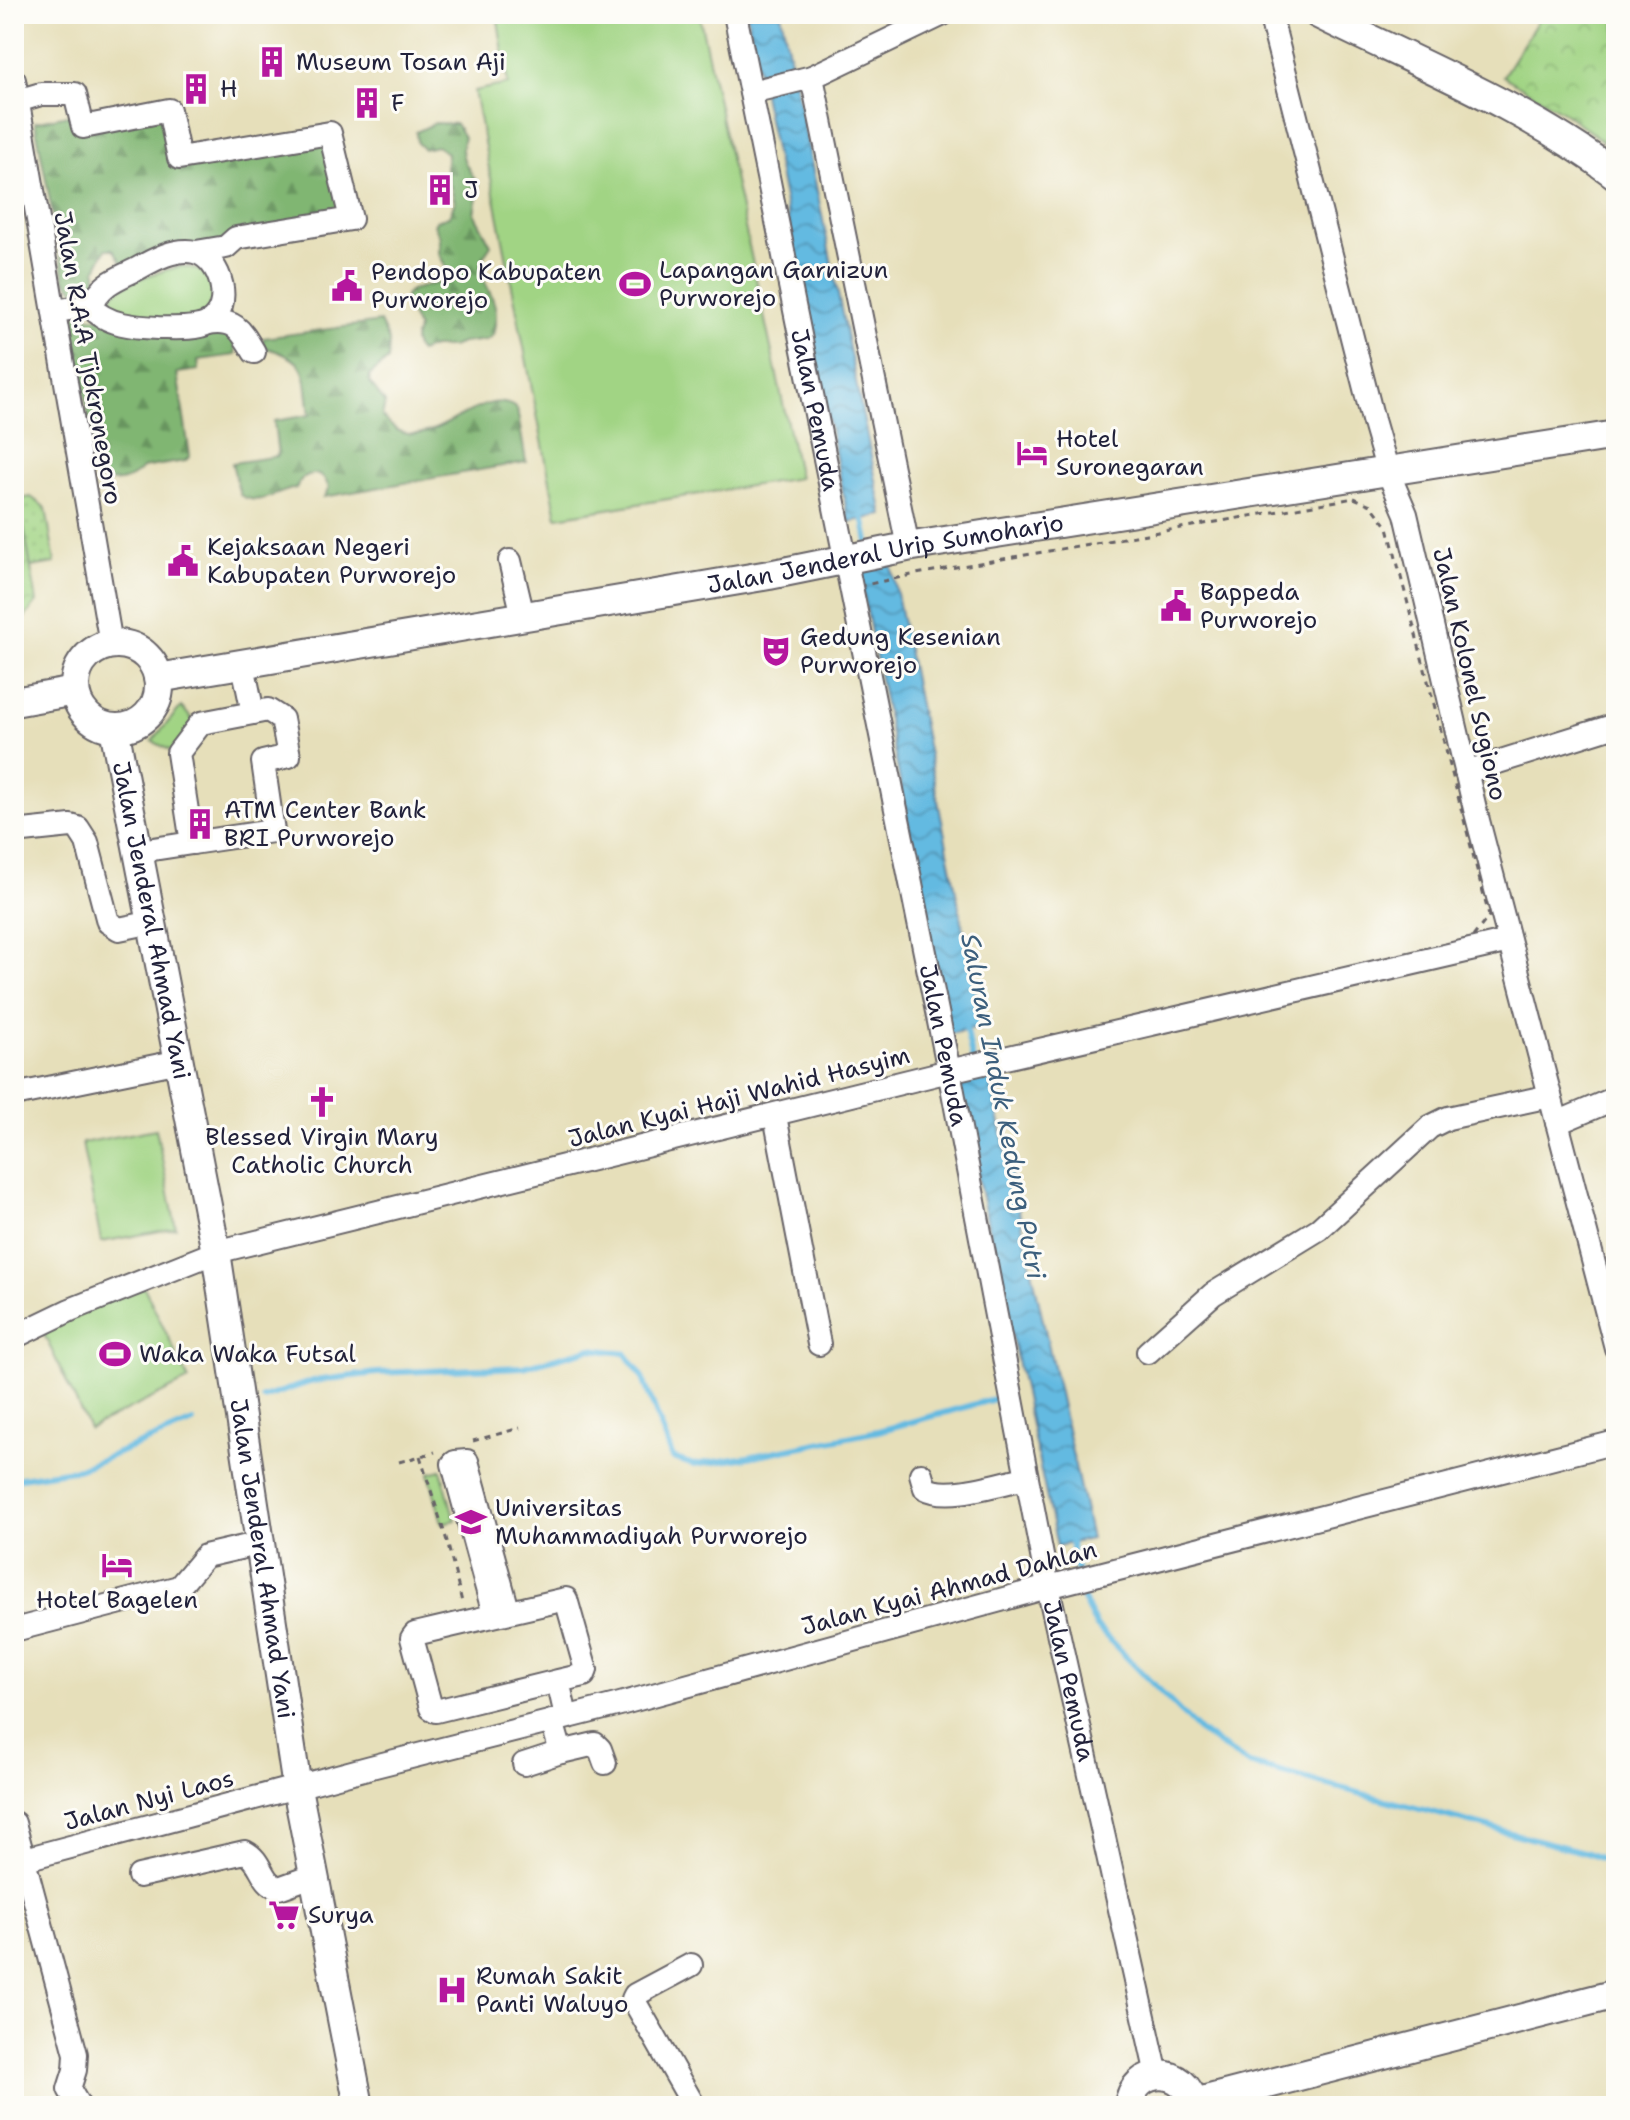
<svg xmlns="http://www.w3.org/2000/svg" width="1630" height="2120" font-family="'Shantell Sans',sans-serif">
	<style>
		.grass { fill: #a1d484; stroke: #627b60; stroke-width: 2 }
		.forest { fill: url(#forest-firs); stroke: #516c56; stroke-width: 2 }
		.park { fill: url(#park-crowns); stroke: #627b60; stroke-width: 2 }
		.garden { fill: url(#garden-dots); stroke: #627b60; stroke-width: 2 }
		.water { fill: url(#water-waves); stroke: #436e8e; stroke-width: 2 }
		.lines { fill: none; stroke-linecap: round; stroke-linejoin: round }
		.stream { stroke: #64bae1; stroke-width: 6 }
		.minor-casing { stroke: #676467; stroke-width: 26 }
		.major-casing { stroke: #676467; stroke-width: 32 }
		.path { stroke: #676467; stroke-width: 3; stroke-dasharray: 6 6; stroke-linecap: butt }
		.minor { stroke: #fff; stroke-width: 22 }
		.major { stroke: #fff; stroke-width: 28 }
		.labels { text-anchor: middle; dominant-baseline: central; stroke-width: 6; stroke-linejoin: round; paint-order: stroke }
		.poi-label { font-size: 24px; fill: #22223b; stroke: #fdfcf7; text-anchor: start }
		.street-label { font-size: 24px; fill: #22223b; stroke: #fdfcf7 }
		.water-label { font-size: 26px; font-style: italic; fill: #3c5f7d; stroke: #fdfcf7 }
	</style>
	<defs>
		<pattern id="forest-firs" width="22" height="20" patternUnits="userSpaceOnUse" patternTransform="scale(2)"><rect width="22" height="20" fill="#80b672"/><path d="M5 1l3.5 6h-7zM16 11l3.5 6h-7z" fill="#68945f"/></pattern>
		<pattern id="park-crowns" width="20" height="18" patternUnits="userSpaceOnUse" patternTransform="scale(2)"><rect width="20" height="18" fill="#a1d484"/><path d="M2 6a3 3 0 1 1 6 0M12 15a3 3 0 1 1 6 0" fill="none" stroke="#8ab673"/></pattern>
		<pattern id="garden-dots" width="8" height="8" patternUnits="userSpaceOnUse" patternTransform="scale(2)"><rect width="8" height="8" fill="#a1d484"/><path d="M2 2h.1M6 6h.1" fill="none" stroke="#8ab673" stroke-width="1.8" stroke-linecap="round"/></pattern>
		<pattern id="water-waves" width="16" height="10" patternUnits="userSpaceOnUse" patternTransform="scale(2)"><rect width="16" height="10" fill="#64bae1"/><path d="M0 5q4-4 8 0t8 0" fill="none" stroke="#5297b8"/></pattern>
	</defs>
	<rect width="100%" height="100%" fill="#fdfcf7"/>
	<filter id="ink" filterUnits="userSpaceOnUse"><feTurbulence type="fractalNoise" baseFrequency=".0125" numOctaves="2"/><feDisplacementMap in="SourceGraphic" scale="16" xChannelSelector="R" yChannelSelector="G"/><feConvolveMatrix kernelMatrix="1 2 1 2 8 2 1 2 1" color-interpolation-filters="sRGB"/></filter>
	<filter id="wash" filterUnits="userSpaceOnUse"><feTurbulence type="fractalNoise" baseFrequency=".006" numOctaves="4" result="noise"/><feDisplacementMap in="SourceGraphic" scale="32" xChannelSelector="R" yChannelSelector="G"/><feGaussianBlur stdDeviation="1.8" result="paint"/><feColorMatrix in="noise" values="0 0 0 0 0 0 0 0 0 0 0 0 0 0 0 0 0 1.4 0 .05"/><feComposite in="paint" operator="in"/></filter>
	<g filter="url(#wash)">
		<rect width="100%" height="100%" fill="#e6dfba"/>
		<path class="grass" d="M497,14H699L799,478L557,517L474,91L508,84Z
			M181,266C202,268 208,275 216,293L205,314L193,318L137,319L105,307C113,281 158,273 181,266Z
			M181,707L197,724L177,754L152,741Z
			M156,1129L176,1228L101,1242L82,1143Z
			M144,1287L189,1380L89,1429L41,1328Z
			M441,1470L455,1520L442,1523L429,1473Z"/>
		<path class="forest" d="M77,113L81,132L167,115L178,169L330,144L349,217L126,268L113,249H106L96,269V288L82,298L65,280L35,122Z
			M435,123L456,124L464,137C457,157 469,169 479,186L474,213L491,245C470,273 486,277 494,303C498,313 495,324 493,335L486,340L462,343L451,347H433L420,352C412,344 413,339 418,329L405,304V296L411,290L445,281L449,273L439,254L440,237L434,224L437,220L449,216L455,202L446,170L447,153L436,146L424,149L417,143L416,132Z
			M72,315L205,328L228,334L234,341L236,355L198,360L199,370L177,373L190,456L185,461L142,468C132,481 113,485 98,478Z
			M380,322L389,341L388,360L369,376L370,383L385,403L382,417C390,424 397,433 408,434C443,439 487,384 517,409L526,462L324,497L329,488C322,469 304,470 296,488C276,492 259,507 240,495L232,463L278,456L274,421L310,415C304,372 311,360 263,347V338Z"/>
		<path class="park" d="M1542,14H1616V151L1566,114L1503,76Z
			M14,521L24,528L37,602L14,631Z"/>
		<path class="garden" d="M31,497L46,508L55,563L31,567L24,528L14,521V500Z"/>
		<path class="water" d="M747,14H781L883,515L849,522Z
			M891,564L983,1027L949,1034L859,570Z
			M987,1065L1091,1539L1057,1546L955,1071Z"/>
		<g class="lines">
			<path class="stream" d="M862,511L869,547
				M965,1025L973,1061
				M263,1398L313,1381L377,1373L523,1367L590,1349L625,1353L642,1376L673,1458L694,1465L748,1457L878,1431L1005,1396
				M14,1479L79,1469L193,1422
				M1070,1538L1077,1574
				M1080,1585L1083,1600L1097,1627L1200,1732L1249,1764L1587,1853L1616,1865"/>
		</g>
	</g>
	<g filter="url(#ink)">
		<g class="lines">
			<defs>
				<g id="minor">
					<path id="s1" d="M735,14L949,1071L1048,1587L1157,2075"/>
					<path d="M1270,14L1373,420L1388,472L1406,514L1475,809L1616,1348"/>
					<path d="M14,80L111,644"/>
					<path d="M751,92L812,77"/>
					<path d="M17,101L41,94H75L83,127L169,110L179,158L330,133L351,219L236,238L226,247L196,252"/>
					<path d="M54,311L90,306C103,283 114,280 137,269C153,260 176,247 195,252C222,259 234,308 208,323C195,330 173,328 158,328C135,327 106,325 90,306"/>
					<path d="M208,323C235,318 241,330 254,352"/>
					<path d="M908,547L812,77L943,14"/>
					<path d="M510,561L523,616"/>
					<path d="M1466,772L1616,725"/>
					<path d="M14,832L71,826L78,828L87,842L108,922L119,929L153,922"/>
					<path d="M192,843L273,831L263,762L289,756L282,719L268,710L253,713"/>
					<path d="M140,851L192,843L178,753L201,723L253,713L243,665"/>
					<path d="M14,1095L180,1061"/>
					<path d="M775,1116L819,1344"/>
					<path d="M1557,1123L1616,1098"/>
					<path d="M14,1337L70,1310L216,1252L949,1071L1509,941"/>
					<path d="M1148,1352L1213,1294L1319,1229L1430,1127L1448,1118L1550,1096"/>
					<path d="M921,1474L925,1488C948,1501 1000,1483 1026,1478"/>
					<path d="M494,1614L453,1464L455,1462L467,1461L508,1610"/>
					<path d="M14,1630L179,1587L205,1556L261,1543"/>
					<path d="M558,1681L436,1711L431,1708L412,1638L415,1634L566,1599L586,1670L584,1675L558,1681L566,1716"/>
					<path d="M552,1721L561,1752L595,1744L600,1749L605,1763"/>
					<path d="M524,1764L561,1752"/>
					<path d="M14,1823L76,2054L75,2070L69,2089L79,2106"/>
					<path d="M14,1862L371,1767L620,1704L1048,1587L1616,1442"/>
					<path d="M139,1876L245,1852C263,1861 260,1882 279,1888L315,1875"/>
					<path d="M691,1965L635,1995L633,1999L694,2106"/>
				</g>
				<g id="major">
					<path d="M1318,14C1419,64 1526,107 1616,175"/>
					<circle cx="117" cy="686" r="42"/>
					<path id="s2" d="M158,678L769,575L907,547L1616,435"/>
					<path d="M14,702L75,691"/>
					<path id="s3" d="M114,728L216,1252L297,1788L359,2106"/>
					<path d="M1194,2103L1616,1994"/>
					<path d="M1129,2106C1133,2065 1187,2065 1194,2106"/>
				</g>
			</defs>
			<use href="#minor" class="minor-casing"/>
			<use href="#major" class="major-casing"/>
			<path class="path" d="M1354,498L1371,505L1388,527L1489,916L1472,938L961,1059L955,1049L856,587L916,574Z
				M473,1441L520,1428
				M420,1456L447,1541L462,1602
				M399,1462L435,1452"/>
			<use href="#minor" class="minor"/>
			<use href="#major" class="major"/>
		</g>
	</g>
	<defs>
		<symbol id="building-bare" viewBox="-9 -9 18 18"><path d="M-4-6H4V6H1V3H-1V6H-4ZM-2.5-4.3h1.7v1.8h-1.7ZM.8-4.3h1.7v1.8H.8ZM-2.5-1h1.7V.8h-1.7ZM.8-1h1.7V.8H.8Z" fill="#b5179e" stroke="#fdfcf7" stroke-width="2.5" paint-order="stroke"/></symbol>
		<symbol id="stadium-bare" viewBox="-9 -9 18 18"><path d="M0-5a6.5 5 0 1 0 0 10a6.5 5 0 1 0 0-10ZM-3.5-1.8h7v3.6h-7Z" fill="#b5179e" stroke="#fdfcf7" stroke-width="2.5" paint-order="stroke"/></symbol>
		<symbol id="civic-bare" viewBox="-9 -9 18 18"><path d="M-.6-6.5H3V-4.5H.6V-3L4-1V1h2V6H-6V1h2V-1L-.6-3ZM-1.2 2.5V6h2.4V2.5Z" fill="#b5179e" stroke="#fdfcf7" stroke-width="2.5" paint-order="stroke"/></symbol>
		<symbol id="hotel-bare" viewBox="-9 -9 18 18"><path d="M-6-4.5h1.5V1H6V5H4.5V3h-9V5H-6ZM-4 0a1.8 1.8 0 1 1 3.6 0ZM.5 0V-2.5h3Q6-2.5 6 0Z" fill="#b5179e" stroke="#fdfcf7" stroke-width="2.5" paint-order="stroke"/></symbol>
		<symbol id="theatre-bare" viewBox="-9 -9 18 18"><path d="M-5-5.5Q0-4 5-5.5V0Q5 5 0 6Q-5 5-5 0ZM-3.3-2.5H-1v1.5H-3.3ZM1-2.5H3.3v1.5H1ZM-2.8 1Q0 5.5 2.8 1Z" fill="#b5179e" stroke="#fdfcf7" stroke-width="2.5" paint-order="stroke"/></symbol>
		<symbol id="church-bare" viewBox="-9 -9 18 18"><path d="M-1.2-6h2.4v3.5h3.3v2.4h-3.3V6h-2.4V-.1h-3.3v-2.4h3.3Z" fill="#b5179e" stroke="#fdfcf7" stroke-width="2.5" paint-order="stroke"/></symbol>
		<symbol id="university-bare" viewBox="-9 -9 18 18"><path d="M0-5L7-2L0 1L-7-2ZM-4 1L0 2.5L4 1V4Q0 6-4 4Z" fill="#b5179e" stroke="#fdfcf7" stroke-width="2.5" paint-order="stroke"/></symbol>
		<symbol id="supermarket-bare" viewBox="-9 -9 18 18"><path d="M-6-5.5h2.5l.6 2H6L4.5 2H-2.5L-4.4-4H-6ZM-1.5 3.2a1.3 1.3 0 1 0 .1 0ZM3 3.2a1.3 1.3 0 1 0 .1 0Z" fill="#b5179e" stroke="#fdfcf7" stroke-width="2.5" paint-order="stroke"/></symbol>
		<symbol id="hospital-bare" viewBox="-9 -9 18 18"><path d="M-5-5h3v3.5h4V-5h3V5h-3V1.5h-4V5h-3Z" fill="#b5179e" stroke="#fdfcf7" stroke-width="2.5" paint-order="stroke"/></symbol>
	</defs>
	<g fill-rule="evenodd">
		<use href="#building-bare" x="250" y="40" width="44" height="44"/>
		<use href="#building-bare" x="174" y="67" width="44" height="44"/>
		<use href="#building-bare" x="345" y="81" width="44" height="44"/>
		<use href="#building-bare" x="418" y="168" width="44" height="44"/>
		<use href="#stadium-bare" x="613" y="262" width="44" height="44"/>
		<use href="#civic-bare" x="325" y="264" width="44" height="44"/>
		<use href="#hotel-bare" x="1010" y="431" width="44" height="44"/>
		<use href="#civic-bare" x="161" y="539" width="44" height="44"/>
		<use href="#civic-bare" x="1154" y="584" width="44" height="44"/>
		<use href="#theatre-bare" x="754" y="629" width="44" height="44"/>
		<use href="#building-bare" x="178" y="802" width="44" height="44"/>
		<use href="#church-bare" x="300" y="1080" width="44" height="44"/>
		<use href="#stadium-bare" x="93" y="1332" width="44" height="44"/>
		<use href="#university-bare" x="449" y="1500" width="44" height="44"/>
		<use href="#hotel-bare" x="95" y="1543" width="44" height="44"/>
		<use href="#supermarket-bare" x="262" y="1893" width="44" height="44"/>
		<use href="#hospital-bare" x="430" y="1968" width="44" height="44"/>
	</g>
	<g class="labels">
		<g class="poi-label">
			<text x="296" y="62">Museum Tosan Aji</text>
			<text x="220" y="89">H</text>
			<text x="391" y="103">F</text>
			<text x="464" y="190">J</text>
			<text x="659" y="270">Lapangan Garnizun<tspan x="659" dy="28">Purworejo</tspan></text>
			<text x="371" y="272">Pendopo Kabupaten<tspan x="371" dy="28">Purworejo</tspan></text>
			<text x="1056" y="439">Hotel<tspan x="1056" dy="28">Suronegaran</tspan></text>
			<text x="207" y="547">Kejaksaan Negeri<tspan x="207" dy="28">Kabupaten Purworejo</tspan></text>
			<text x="1200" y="592">Bappeda<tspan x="1200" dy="28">Purworejo</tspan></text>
			<text x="800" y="637">Gedung Kesenian<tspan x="800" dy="28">Purworejo</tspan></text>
			<text x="224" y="810">ATM Center Bank<tspan x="224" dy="28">BRI Purworejo</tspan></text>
			<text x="322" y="1137" text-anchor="middle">Blessed Virgin Mary<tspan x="322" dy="28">Catholic Church</tspan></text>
			<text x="139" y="1354">Waka Waka Futsal</text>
			<text x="495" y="1508">Universitas<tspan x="495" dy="28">Muhammadiyah Purworejo</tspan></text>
			<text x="117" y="1600" text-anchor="middle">Hotel Bagelen</text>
			<text x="308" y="1915">Surya</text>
			<text x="476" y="1976">Rumah Sakit<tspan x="476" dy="28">Panti Waluyo</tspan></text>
		</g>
		<g class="street-label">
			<text transform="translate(88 358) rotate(80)">Jalan R.A.A Tjokronegoro</text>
			<text stroke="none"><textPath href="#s1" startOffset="404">Jalan Pemuda</textPath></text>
			<text stroke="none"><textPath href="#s2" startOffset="738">Jalan Jenderal Urip Sumoharjo</textPath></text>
			<text transform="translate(1470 674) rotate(77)">Jalan Kolonel Sugiono</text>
			<text stroke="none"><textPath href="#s3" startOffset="196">Jalan Jenderal Ahmad Yani</textPath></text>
			<text stroke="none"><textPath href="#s1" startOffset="1052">Jalan Pemuda</textPath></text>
			<text transform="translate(739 1097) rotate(-14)">Jalan Kyai Haji Wahid Hasyim</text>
			<text stroke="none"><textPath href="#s3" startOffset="844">Jalan Jenderal Ahmad Yani</textPath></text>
			<text transform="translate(949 1588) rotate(-15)">Jalan Kyai Ahmad Dahlan</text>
			<text stroke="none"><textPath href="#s1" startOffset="1700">Jalan Pemuda</textPath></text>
			<text transform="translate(149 1800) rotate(-15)">Jalan Nyi Laos</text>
		</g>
		<g class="water-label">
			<text transform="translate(1004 1106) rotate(79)">Saluran Induk Kedung Putri</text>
		</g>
	</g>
	<rect width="1630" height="2120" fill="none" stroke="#fdfcf7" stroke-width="48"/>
</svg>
